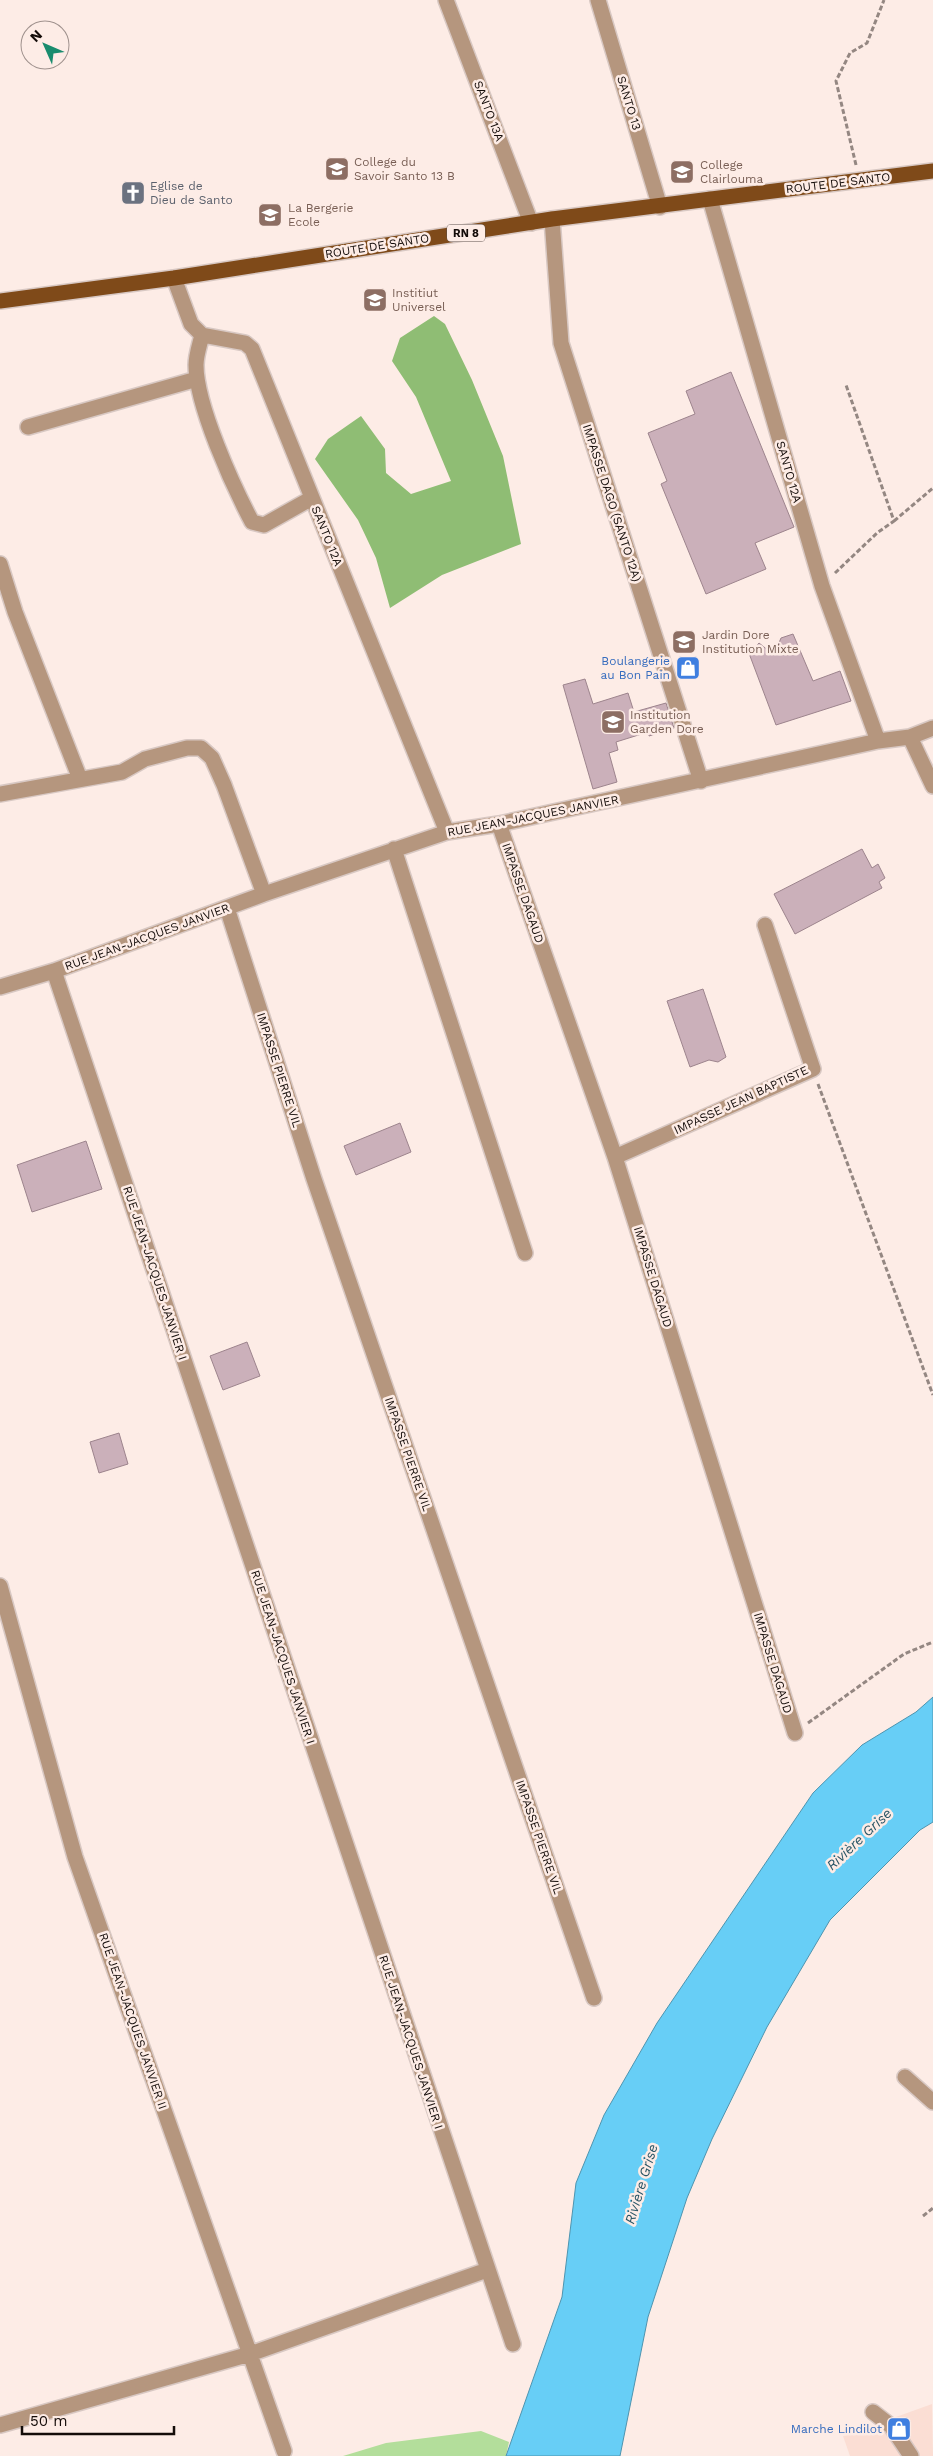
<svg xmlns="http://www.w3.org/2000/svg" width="933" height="2456" font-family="'Work Sans',sans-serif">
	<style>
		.built { fill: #fbded4 }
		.green { fill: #b3de9b }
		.forest { fill: #8fbd74 }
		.water { fill: #67cef6; stroke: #4e94af }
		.building { fill: #cbb0ba; stroke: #9d848d }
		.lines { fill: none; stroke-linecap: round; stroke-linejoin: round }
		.minor-casing { stroke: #d8c8c3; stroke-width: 18 }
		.major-casing { stroke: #d8c8c3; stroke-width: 18 }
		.path { stroke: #948782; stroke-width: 3; stroke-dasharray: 5 2.5; stroke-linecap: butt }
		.minor { stroke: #b5967e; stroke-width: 15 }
		.major { stroke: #7f4a19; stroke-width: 15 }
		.labels { text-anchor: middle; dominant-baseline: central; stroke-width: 5; stroke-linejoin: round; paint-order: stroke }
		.shield { fill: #fdece6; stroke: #5a4f4b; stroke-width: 1 }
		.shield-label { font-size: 11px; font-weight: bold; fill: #140c09 }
		.street-label { font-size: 12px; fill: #140c09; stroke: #fdece6 }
		.education-label { font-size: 12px; fill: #785e54; stroke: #fdece6; text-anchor: start }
		.worship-label { font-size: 12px; fill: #5b616d; stroke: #fdece6; text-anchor: start }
		.shop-label { font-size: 12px; fill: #366cbe; stroke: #fdece6; text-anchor: end }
		.water-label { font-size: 14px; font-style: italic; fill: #295566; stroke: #fdece6 }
	</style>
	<rect width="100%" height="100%" fill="#fdece6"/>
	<path class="built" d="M932,2404L933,2456H850L843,2436Z"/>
	<path class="green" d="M481,2431L509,2442L506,2456H343L386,2443Z"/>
	<path class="forest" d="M434,316L445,324L472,380L503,456L521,544L442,575L390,608L376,558L358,520L315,459L328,439L361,416L385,449L386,473L411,494L451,481L416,397L392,361L400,338Z"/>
	<path class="water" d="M933,1697V1822L920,1830L830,1920L767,2027L712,2139L687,2198L648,2317L620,2456H506L562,2297L576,2183L604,2115L657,2023L813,1793L862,1745L916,1712Z"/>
	<path class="building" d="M731,372L794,527L755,543L766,569L706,594L661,484L667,481L648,433L695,414L686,391Z
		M793,634L813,681L840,671L851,701L776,725L750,656L752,650L759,643L774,655L781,638Z
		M585,679L593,704L628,693L634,712L666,703L674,728L649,736L648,732L616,742L618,750L609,753L617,782L593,789L563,685Z
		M862,849L872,868L878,864L885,878L879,882L882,888L795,934L774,894Z
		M703,989L726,1057L718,1062L709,1060L690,1067L667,1001Z
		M400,1123L411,1152L356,1175L344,1146Z
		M86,1141L102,1189L32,1212L17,1165Z
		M247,1342L260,1376L223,1390L210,1356Z
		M119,1433L128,1464L99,1473L90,1442Z"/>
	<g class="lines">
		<defs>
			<path id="minor" d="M446,0L531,223
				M598,0L660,207
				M710,199L822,586L878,741
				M552,219L561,343L701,781
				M174,278L191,324L202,335L245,343L252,349L447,832
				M202,335C200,344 196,355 196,365C196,405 233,486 252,522L264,525L312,498
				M28,427L197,379
				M0,564L15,612L80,779
				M910,737L933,786
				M0,794L122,772L145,759L187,748H201L212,758L224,785L264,894
				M499,824L615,1157L795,1733
				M394,849L525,1253
				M227,908L314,1179L594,1998
				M54,971L513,2344
				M0,987L54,971L264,894L447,832L499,824L878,741L910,737L933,728
				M615,1157L813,1069L765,925
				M0,1586L75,1857L284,2451
				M905,2077L933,2102
				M873,2412L891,2426L911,2456
				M0,2425L250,2354L487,2270"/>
			<path id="major" d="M0,301L174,278L552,219L933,171"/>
		</defs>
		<use href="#minor" class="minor-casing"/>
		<use href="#major" class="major-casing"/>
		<path class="path" d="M856,165L836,81L850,53L867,43L884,0
			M894,521L933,488
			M835,573L877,533L894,521L846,385
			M818,1084L933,1395
			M808,1723L904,1654L933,1642
			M923,2216L933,2208"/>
		<use href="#minor" class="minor"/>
		<use href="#major" class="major"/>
	</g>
	<defs>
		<symbol id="school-square" viewBox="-11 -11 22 22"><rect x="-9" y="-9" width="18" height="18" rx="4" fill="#8d6e63" stroke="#fdece6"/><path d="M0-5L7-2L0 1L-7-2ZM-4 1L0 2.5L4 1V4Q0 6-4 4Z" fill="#fff"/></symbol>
		<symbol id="church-square" viewBox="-11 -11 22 22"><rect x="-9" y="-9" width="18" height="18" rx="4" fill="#6b7280" stroke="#fdece6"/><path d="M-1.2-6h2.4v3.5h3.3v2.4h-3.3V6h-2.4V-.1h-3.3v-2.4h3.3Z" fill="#fff"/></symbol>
		<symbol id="shop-square" viewBox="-11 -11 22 22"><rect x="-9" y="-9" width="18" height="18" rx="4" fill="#3f7fe0" stroke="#fdece6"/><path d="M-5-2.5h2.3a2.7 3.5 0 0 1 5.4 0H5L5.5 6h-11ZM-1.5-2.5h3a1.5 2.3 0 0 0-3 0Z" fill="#fff"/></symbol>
	</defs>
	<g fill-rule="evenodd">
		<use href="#school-square" x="323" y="155" width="28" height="28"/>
		<use href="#school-square" x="668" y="158" width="28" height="28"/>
		<use href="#church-square" x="119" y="179" width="28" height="28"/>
		<use href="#school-square" x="256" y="201" width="28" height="28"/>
		<use href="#school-square" x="361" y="286" width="28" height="28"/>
		<use href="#school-square" x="670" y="628" width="28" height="28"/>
		<use href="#shop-square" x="674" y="654" width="28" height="28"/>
		<use href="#school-square" x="599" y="708" width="28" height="28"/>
		<use href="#shop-square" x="885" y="2415" width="28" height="28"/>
	</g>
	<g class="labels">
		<rect class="shield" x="447" y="224.5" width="38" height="17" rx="4"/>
		<g class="shield-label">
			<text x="466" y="233">RN 8</text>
		</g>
		<g class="street-label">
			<text transform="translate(629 103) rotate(73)">SANTO 13</text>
			<text transform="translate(489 111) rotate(69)">SANTO 13A</text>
			<text transform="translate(838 183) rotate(-7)">ROUTE DE SANTO</text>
			<text transform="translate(377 246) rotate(-9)">ROUTE DE SANTO</text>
			<text transform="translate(789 472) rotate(74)">SANTO 12A</text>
			<text transform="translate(612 503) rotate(72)">IMPASSE DAGO (SANTO 12A)</text>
			<text transform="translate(327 536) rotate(68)">SANTO 12A</text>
			<text transform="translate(533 816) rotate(-11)">RUE JEAN-JACQUES JANVIER</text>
			<text transform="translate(523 893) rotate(71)">IMPASSE DAGAUD</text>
			<text transform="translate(147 937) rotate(-20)">RUE JEAN-JACQUES JANVIER</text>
			<text transform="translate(279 1070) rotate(72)">IMPASSE PIERRE VIL</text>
			<text transform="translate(741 1100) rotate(-25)">IMPASSE JEAN BAPTISTE</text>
			<text transform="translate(155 1273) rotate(72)">RUE JEAN-JACQUES JANVIER I</text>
			<text transform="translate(653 1277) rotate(73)">IMPASSE DAGAUD</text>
			<text transform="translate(408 1454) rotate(71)">IMPASSE PIERRE VIL</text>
			<text transform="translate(283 1657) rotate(72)">RUE JEAN-JACQUES JANVIER I</text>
			<text transform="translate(773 1663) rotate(73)">IMPASSE DAGAUD</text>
			<text transform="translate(539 1837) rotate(71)">IMPASSE PIERRE VIL</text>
			<text transform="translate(133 2021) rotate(71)">RUE JEAN-JACQUES JANVIER II</text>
			<text transform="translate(411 2042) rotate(72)">RUE JEAN-JACQUES JANVIER I</text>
		</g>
		<g class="education-label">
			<text x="354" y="162">College du<tspan x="354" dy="14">Savoir Santo 13 B</tspan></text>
			<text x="700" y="165">College<tspan x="700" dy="14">Clairlouma</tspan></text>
			<text x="288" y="208">La Bergerie<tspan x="288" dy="14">Ecole</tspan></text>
			<text x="392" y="293">Institiut<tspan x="392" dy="14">Universel</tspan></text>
			<text x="702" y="635">Jardin Dore<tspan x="702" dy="14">Institution Mixte</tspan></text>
			<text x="630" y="715">Institution<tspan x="630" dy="14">Garden Dore</tspan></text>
		</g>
		<g class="worship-label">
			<text x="150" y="186">Eglise de<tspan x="150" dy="14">Dieu de Santo</tspan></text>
		</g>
		<g class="shop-label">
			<text x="670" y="661">Boulangerie<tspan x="670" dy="14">au Bon Pain</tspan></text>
			<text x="882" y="2429">Marche Lindilot</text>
		</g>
		<g class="water-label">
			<text transform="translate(859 1839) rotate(-43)">Rivière Grise</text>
			<text transform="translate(641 2184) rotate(-73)">Rivière Grise</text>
		</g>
	</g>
	<g transform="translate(45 45) rotate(315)"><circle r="24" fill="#fdece6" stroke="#a0928e"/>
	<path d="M0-4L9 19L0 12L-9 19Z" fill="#198c6e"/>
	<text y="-8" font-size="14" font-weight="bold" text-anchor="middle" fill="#140c09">N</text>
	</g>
	<path d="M22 2426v8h152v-8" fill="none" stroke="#140c09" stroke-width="2.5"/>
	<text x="30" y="2426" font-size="15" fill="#140c09" stroke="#fdece6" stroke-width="4" paint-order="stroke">50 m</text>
</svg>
